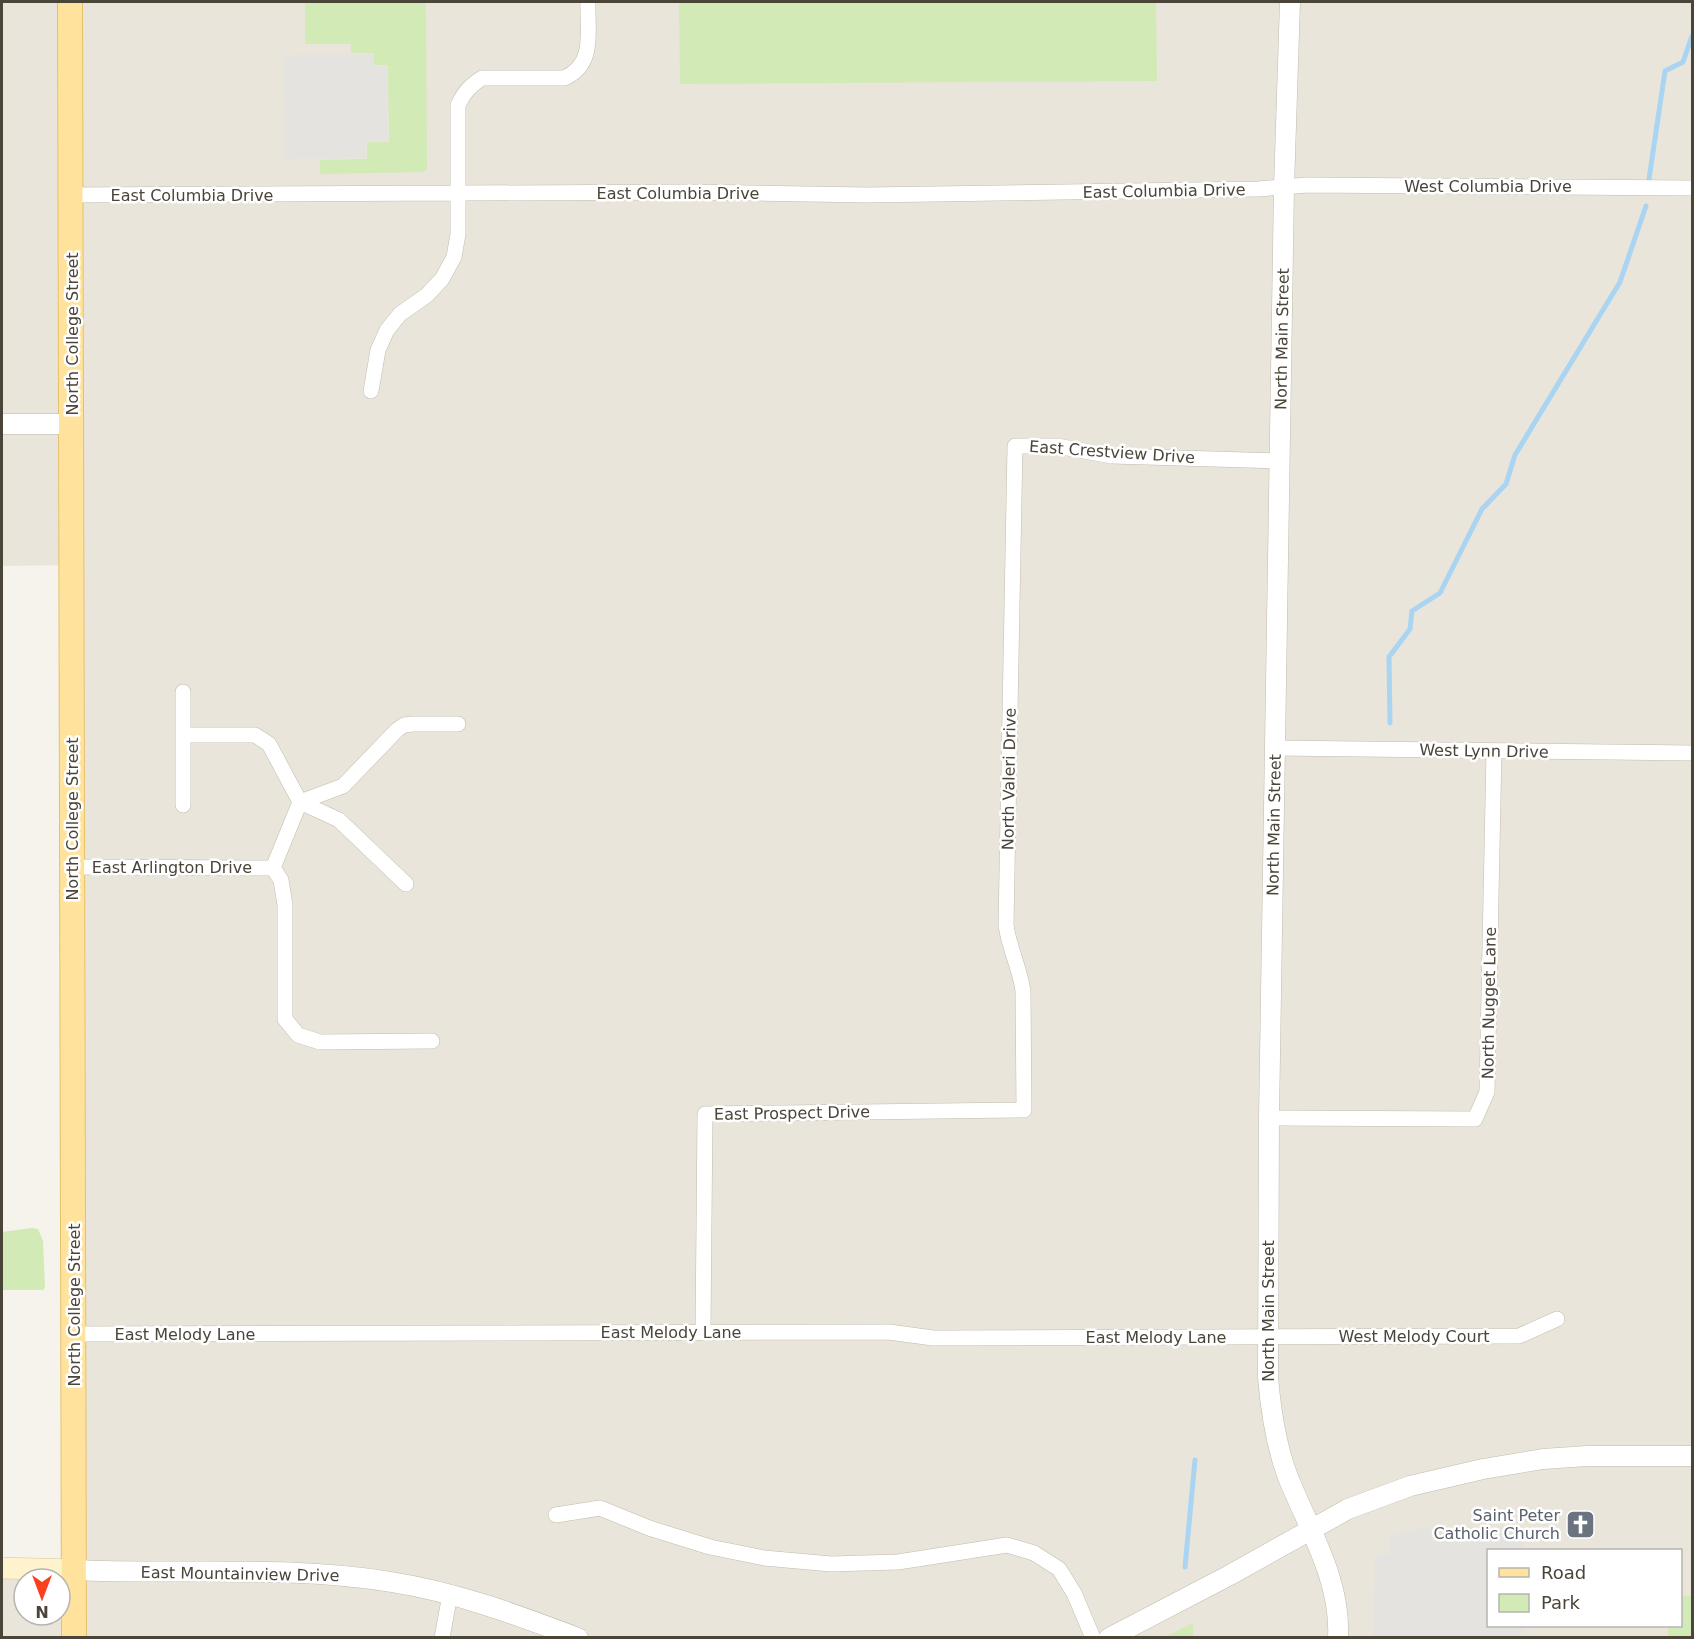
<svg xmlns="http://www.w3.org/2000/svg" width="1694" height="1639" font-family="'DejaVu Sans',sans-serif">
	<style>
		.residential { fill: #eae5da; fill-rule: evenodd }
		.green { fill: #d2eab5 }
		.parking { fill: #e5e3e0 }
		.lines { fill: none; stroke-linecap: round; stroke-linejoin: round }
		.stream { stroke: #a9d4f2; stroke-width: 5 }
		.minor-casing { stroke: #c2bbae; stroke-width: 16 }
		.tertiary-casing { stroke: #c2bbae; stroke-width: 21 }
		.secondary-casing { stroke: #d6c79b; stroke-width: 22 }
		.primary-casing { stroke: #e6c16a; stroke-width: 26 }
		.minor { stroke: #fff; stroke-width: 15 }
		.tertiary { stroke: #fff; stroke-width: 20 }
		.secondary { stroke: #fff3cd; stroke-width: 21 }
		.primary { stroke: #ffe39c; stroke-width: 24 }
		.labels { text-anchor: middle; dominant-baseline: central; stroke-width: 5; stroke-linejoin: round; paint-order: stroke }
		.street-label { font-size: 16px; fill: #4b4439; stroke: #fff }
		.worship-label { font-size: 16px; fill: #5b616d; stroke: #fff; text-anchor: end }
	</style>
	<rect width="100%" height="100%" fill="#f6f3ec"/>
	<path class="residential" d="M2,2H1692V1637L2,1638V1572L74,1570L71,565L2,566ZM1488,1550H1680V1626H1488ZM24,1579H60V1615H24Z"/>
	<path class="green" d="M305,2H426L427,169L423,172L320,174V160L367,159V142H389L388,65H374L373,53H351V44H305Z
		M679,2H1156L1157,81L680,84Z
		M32,1228L38,1229L43,1241L45,1287L43,1290H2V1232Z
		M1681,1596H1692V1637H1668V1626H1680Z
		M1193,1623V1637H1165Z"/>
	<path class="parking" d="M372,54L373,66H387L388,141H366V158L285,159L284,55Z
		M1428,1526L1433,1543L1498,1534L1499,1529L1523,1528L1524,1550H1488V1626H1525L1526,1637H1373L1375,1556L1390,1554L1389,1536Z"/>
	<g class="lines">
		<path class="stream" d="M1649,179L1665,71L1683,62L1692,36
			M1390,723L1389,657L1410,629L1412,611L1440,593L1482,509L1506,484L1515,455L1620,282L1646,206
			M1185,1567L1195,1460"/>
		<defs>
			<path id="minor" d="M71,195L690,192L867,195L1258,189L1307,185L1692,188
				M371,391L378,350L387,330L400,314L427,295L442,279L454,257L458,234V105C464,92 471,85 482,78H564C596,65 587,30 588,2
				M183,692V805
				M183,735H255L269,744L300,802L339,820L406,884
				M1276,748L1692,753
				M72,867L273,868
				M273,868L281,880L285,905V1019L298,1035L320,1042L432,1041
				M273,868L300,802L343,786L397,730L404,725L413,724H458
				M1269,1118L1475,1119L1487,1092L1494,751
				M703,1332L705,1114L1024,1110L1023,991C1020,968 1009,948 1006,925L1015,446H1057L1112,456L1281,461
				M74,1334L889,1332L933,1338L1519,1336L1557,1319
				M556,1515L600,1508L649,1528L710,1547L764,1558L831,1564L898,1562L1007,1545L1034,1553L1059,1569L1074,1593L1093,1638
				M442,1638L450,1594"/>
			<path id="tertiary" d="M1290,2L1284,187L1269,1118L1268,1377C1271,1414 1277,1454 1293,1489C1313,1536 1341,1584 1338,1638
				M2,424H72
				M74,1570C180,1575 286,1565 391,1582C456,1592 517,1615 578,1638
				M1109,1638L1228,1576L1348,1509L1410,1486L1483,1469L1543,1459L1587,1456H1692"/>
			<path id="secondary" d="M2,1568L74,1570"/>
			<path id="primary" d="M70,2L74,1638"/>
		</defs>
		<use href="#minor" class="minor-casing"/>
		<use href="#tertiary" class="tertiary-casing"/>
		<use href="#secondary" class="secondary-casing"/>
		<use href="#primary" class="primary-casing"/>
		<use href="#minor" class="minor"/>
		<use href="#tertiary" class="tertiary"/>
		<use href="#secondary" class="secondary"/>
		<use href="#primary" class="primary"/>
	</g>
	<defs>
		<symbol id="church-square" viewBox="-11 -11 22 22"><rect x="-9" y="-9" width="18" height="18" rx="4" fill="#6b7280" stroke="#fff"/><path d="M-1.2-6h2.4v3.5h3.3v2.4h-3.3V6h-2.4V-.1h-3.3v-2.4h3.3Z" fill="#fff"/></symbol>
	</defs>
	<g fill-rule="evenodd">
		<use href="#church-square" x="1564" y="1508" width="33" height="33"/>
	</g>
	<g class="labels">
		<g class="street-label">
			<text x="1488" y="186">West Columbia Drive</text>
			<text transform="translate(1164 191) rotate(-1)">East Columbia Drive</text>
			<text x="678" y="193">East Columbia Drive</text>
			<text x="192" y="195">East Columbia Drive</text>
			<text transform="translate(72 334) rotate(-90)">North College Street</text>
			<text transform="translate(1282 339) rotate(-89)">North Main Street</text>
			<text transform="translate(1112 452) rotate(4)">East Crestview Drive</text>
			<text transform="translate(1484 751) rotate(1)">West Lynn Drive</text>
			<text transform="translate(1009 779) rotate(-89)">North Valeri Drive</text>
			<text transform="translate(72 819) rotate(-90)">North College Street</text>
			<text transform="translate(1274 825) rotate(-89)">North Main Street</text>
			<text x="172" y="867">East Arlington Drive</text>
			<text transform="translate(1489 1003) rotate(-89)">North Nugget Lane</text>
			<text transform="translate(792 1113) rotate(-1)">East Prospect Drive</text>
			<text transform="translate(74 1305) rotate(-90)">North College Street</text>
			<text transform="translate(1268 1311) rotate(-90)">North Main Street</text>
			<text x="671" y="1332">East Melody Lane</text>
			<text x="185" y="1334">East Melody Lane</text>
			<text x="1414" y="1336">West Melody Court</text>
			<text x="1156" y="1337">East Melody Lane</text>
			<text transform="translate(240 1574) rotate(1)">East Mountainview Drive</text>
		</g>
		<g class="worship-label">
			<text x="1560" y="1515">Saint Peter<tspan x="1560" dy="18">Catholic Church</tspan></text>
		</g>
	</g>
	<rect width="1694" height="1639" fill="none" stroke="#4b4439" stroke-width="6"/>
	<rect x="1487" y="1549" width="195" height="78" fill="#ffffff" stroke="#b7b4b0" stroke-width="1.5"/>
	<rect x="1499" y="1568" width="30" height="9" fill="#ffe39c" stroke="#b7b4b0" stroke-width="1.5"/>
	<text x="1541" y="1579" font-size="18" fill="#4b4439">Road</text>
	<rect x="1499" y="1594" width="30" height="18" fill="#d2eab5" stroke="#b7b4b0" stroke-width="1.5"/>
	<text x="1541" y="1609" font-size="18" fill="#4b4439">Park</text>
	<g transform="translate(42 1597) rotate(180)"><circle r="28" fill="#ffffff" stroke="#b7b4b0" stroke-width="1.5"/>
	<path d="M0-4.5L10 22L0 15L-10 22Z" fill="#fc3f1d"/>
	<text y="-9" font-size="16" font-weight="bold" text-anchor="middle" fill="#4b4439">N</text>
	</g>
</svg>
